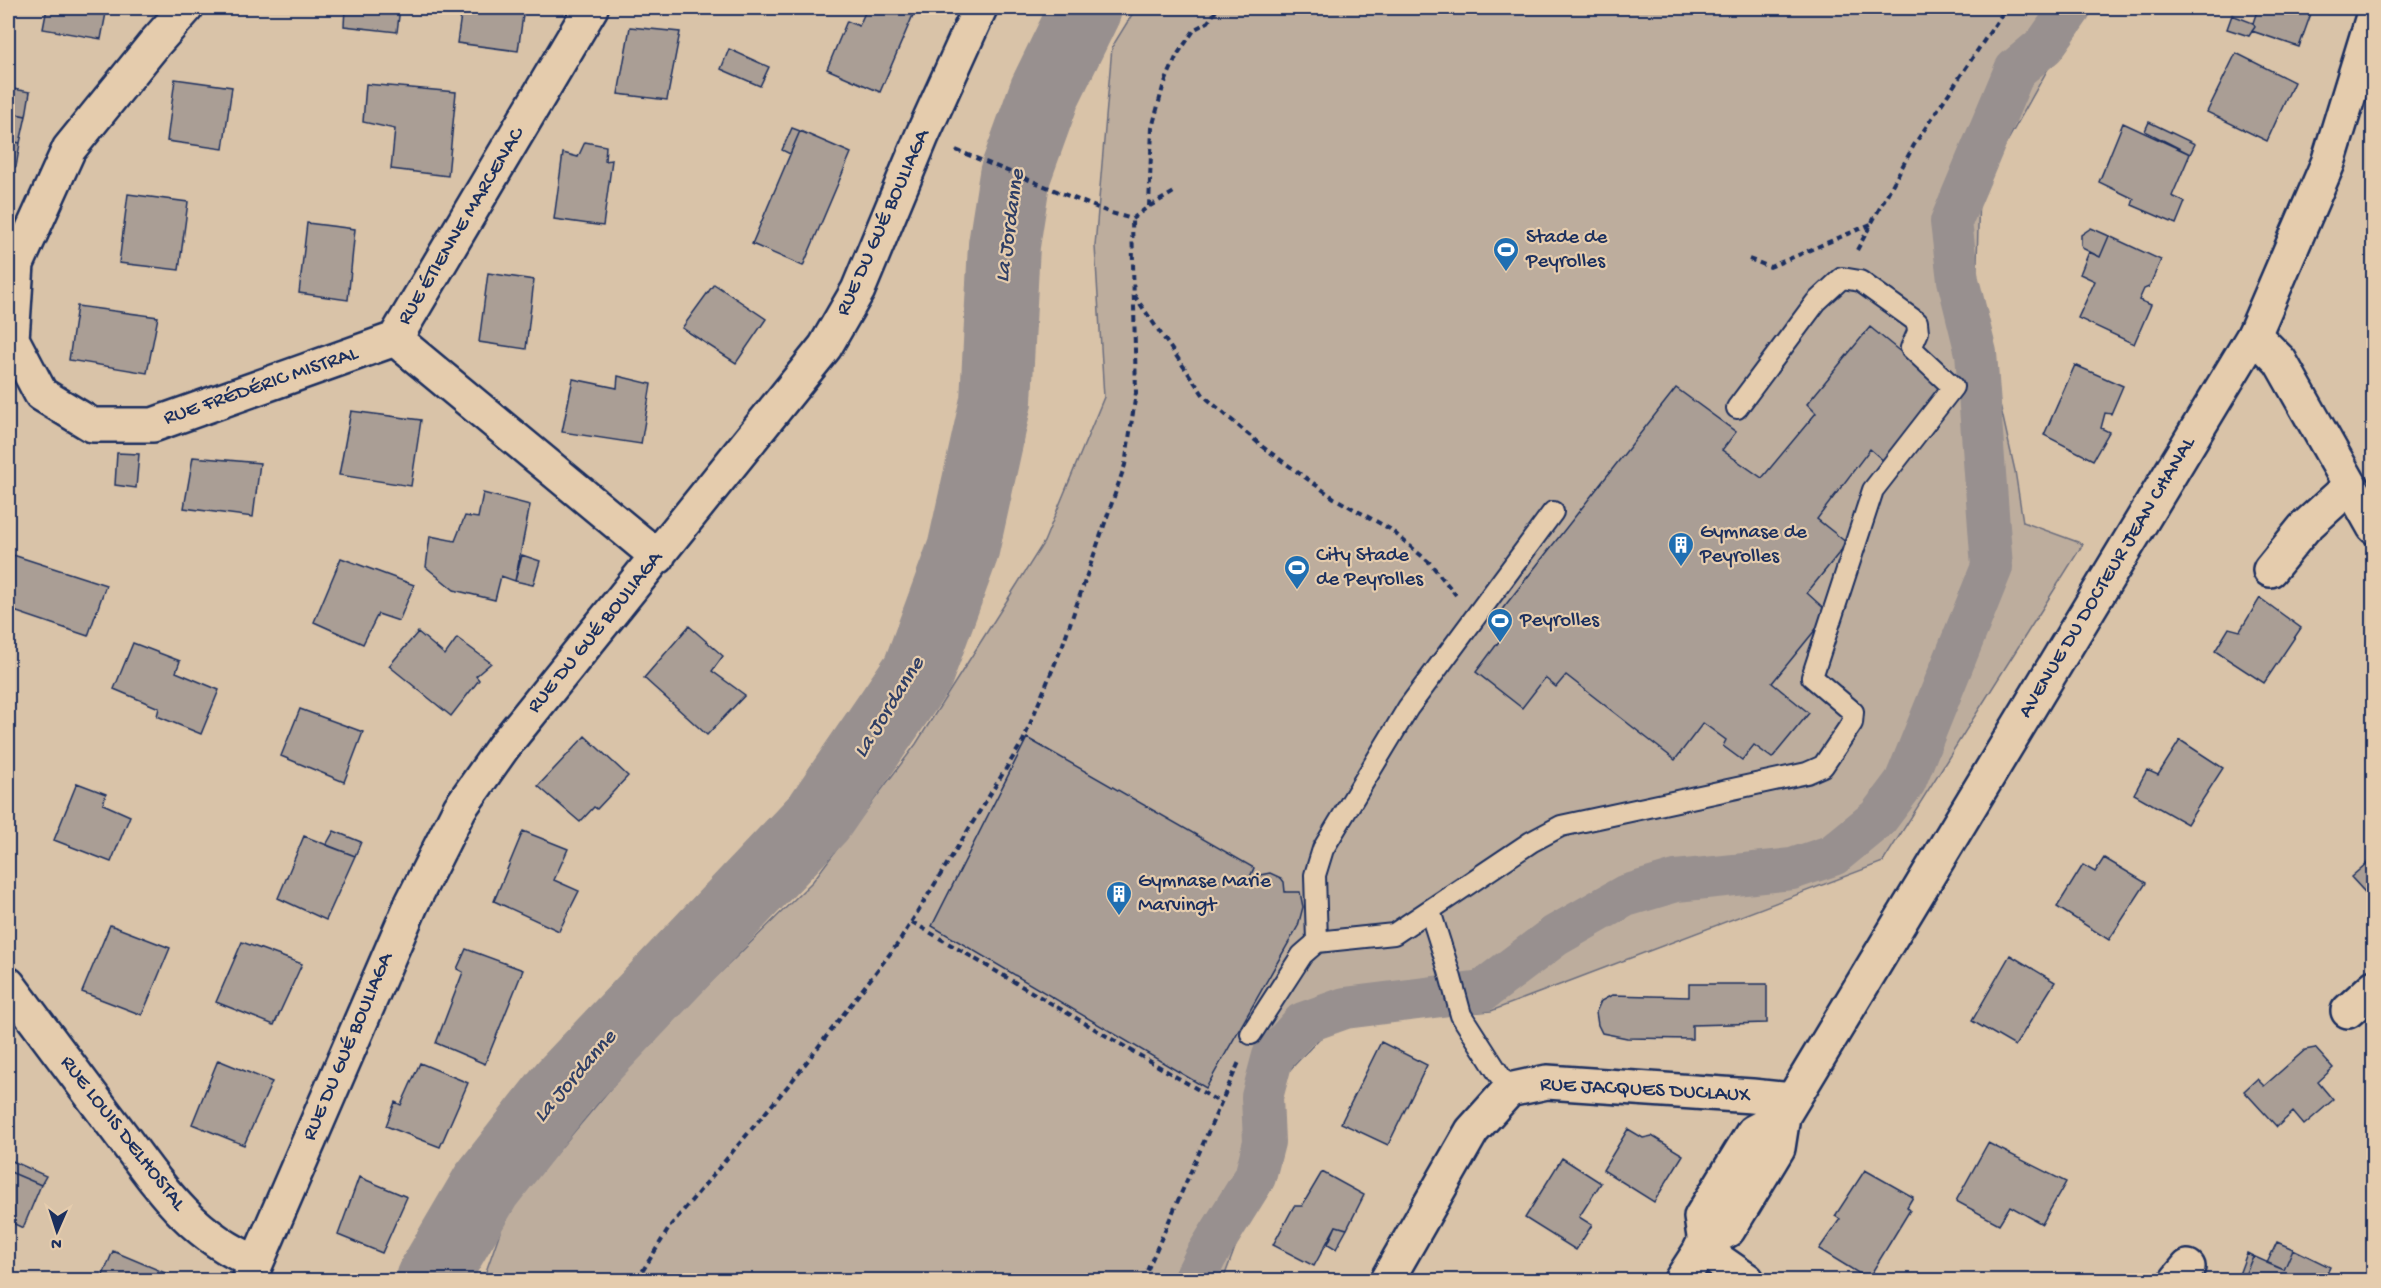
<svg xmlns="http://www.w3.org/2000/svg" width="2381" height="1288" font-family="'Gochi Hand',sans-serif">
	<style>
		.green { fill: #bdad9d; stroke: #6c6e7e; stroke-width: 1.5 }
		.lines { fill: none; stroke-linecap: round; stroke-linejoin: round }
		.canal { stroke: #98908f; stroke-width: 42 }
		.river { stroke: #98908f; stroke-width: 72 }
		.building { fill: #aa9e95; stroke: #1b2f5e; stroke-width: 1.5 }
		.service-casing { stroke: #1b2f5e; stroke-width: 24 }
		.minor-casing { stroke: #1b2f5e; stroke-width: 38 }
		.secondary-casing { stroke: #1b2f5e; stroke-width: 38 }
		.path { stroke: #1b2f5e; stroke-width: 4; stroke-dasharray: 6 4.5; stroke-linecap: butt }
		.service { stroke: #e5ccad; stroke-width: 20 }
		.minor { stroke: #e5ccad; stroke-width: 33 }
		.secondary { stroke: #e5ccad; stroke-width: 33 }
		.labels { text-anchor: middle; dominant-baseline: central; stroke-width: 4.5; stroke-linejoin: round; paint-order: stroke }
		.street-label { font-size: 21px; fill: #1b2f5e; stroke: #e5ccad }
		.poi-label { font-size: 21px; fill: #1b2f5e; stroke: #e5ccad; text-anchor: start }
		.water-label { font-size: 22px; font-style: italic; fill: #2e3e65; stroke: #e5ccad }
	</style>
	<rect width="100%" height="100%" fill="#d9c3a8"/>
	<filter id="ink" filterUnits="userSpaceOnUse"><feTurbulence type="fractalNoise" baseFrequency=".0167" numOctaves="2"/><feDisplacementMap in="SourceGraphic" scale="12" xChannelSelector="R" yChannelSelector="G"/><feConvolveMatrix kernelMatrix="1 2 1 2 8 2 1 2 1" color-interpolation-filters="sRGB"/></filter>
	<g filter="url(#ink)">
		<path class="green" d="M1136,8H2082L1979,192L1976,297L2015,471L2023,522L2083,544L1883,862L1491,1011L1333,1024L1287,1073L1268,1159L1223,1280H483L507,1212L646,1046L813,881L916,744L1044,542L1104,397L1095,246L1112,47Z"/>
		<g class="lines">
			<path class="canal" d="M1194,1280L1206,1256L1255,1177L1264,1142L1262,1097L1273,1056L1303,1023L1345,1008L1482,991L1555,936L1625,896L1676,881L1792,869L1833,855L1878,818L1905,782L1992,567L1976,353L1958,280L1951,222L2015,70L2045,45L2071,8"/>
			<path class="river" d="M431,1280L486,1186L565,1085L819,817L918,672L963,550L996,401L1004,245L1015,175L1045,92L1086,8"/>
		</g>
		<path class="building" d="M47,8H107L101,39L43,29Z
			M345,8H400L397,32L344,26Z
			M462,8H524L518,51L457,43Z
			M867,8H916L880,92L827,69L847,21L859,26Z
			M2258,8H2313L2299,47L2252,31L2255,27L2253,23Z
			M2232,15L2253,23L2255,27L2249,36L2227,29Z
			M630,27L680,32L667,100L618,94Z
			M729,49L769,67L760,86L721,69Z
			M2236,53L2294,82L2267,141L2207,112Z
			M175,79L232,87L223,149L167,141Z
			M366,84L456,92L448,176L391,169L395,129L363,122Z
			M8,88L30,92L26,116L16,114L10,141L20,143L16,167L8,166Z
			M16,114L26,116L20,143L10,141Z
			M2149,122L2195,144L2190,154L2145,131Z
			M2123,123L2190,154L2172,196L2185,202L2176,224L2132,205L2134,199L2099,182Z
			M792,128L800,131L790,154L782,150Z
			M800,131L851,153L803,266L752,244Z
			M585,142L606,146L605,161L612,160L603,226L554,219L563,153L578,157Z
			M128,194L188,202L179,270L119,263Z
			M307,223L355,229L348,300L299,293Z
			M2091,228L2109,236L2100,257L2082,248L2081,245V235Z
			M2109,236L2161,260L2149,287L2144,289L2139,300L2151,305L2134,344L2078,318L2095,281L2080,274L2089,252L2100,257Z
			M488,273L534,280L526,349L479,342Z
			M714,284L766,319L736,363L682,328Z
			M77,306L158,317L147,373L69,360Z
			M1870,327L1945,388L1885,462L1870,449L1817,519L1847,543L1807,593L1829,613L1772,683L1809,713L1772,758L1754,745L1742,760L1723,746L1726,740L1703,723L1675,760L1566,675L1556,687L1545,678L1522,708L1476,672L1506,632L1493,621L1676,388L1736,432L1722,450L1762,478L1816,413L1807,404Z
			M2075,365L2123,386L2111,414L2105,413L2101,428L2109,432L2093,460L2044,435Z
			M618,376L651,384L641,444L562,432L573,379L617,388Z
			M351,411L421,420L411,486L339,475Z
			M117,453L139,454L136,488L115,485Z
			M193,457L260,463L253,517L184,508Z
			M483,493L530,505L515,581L501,576L495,600L454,590L426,567L430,536L455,541L465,516L478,518Z
			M10,554L106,585L88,636L8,609V563Z
			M522,555L540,561L533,585L515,581Z
			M341,558L414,585L399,621L378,614L363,644L314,622Z
			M2260,598L2301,628L2264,683L2215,651L2229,628L2240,631Z
			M689,626L723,656L712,671L745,695L707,735L644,678Z
			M418,632L445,655L457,638L491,663L476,676L479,680L451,716L389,666Z
			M133,643L180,661L176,672L219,690L201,734L157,716L159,708L114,689Z
			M300,709L363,732L344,782L281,756Z
			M585,736L628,776L597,809L594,807L580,822L538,786Z
			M1027,738L1254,868L1250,877L1253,879L1260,875L1270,873L1281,878L1284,882L1285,892H1300L1303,907L1298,926L1206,1088L932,926Z
			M2180,740L2223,768L2187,824L2134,794L2147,770L2158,775Z
			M77,783L106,794L103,804L130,816L111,862L54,840Z
			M334,831L361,842L355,856L326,845Z
			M523,831L568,849L554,880L579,891L559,931L494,901Z
			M304,836L355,856L326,920L278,898Z
			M2374,857V902L2351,877Z
			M2104,858L2146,883L2109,940L2057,907L2083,865L2095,872Z
			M110,925L170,948L142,1015L82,992Z
			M242,942L302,964L274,1025L216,1002Z
			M466,949L523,970L485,1064L436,1043L463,972L457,969Z
			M2010,955L2055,982L2015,1046L1972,1021Z
			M1689,984H1767V1023L1692,1025V1039L1627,1038L1602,1033L1598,1025L1596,1012L1601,1001L1612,995L1689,997Z
			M1381,1042L1427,1065L1388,1145L1341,1123Z
			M2315,1048L2333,1068L2318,1082L2333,1100L2304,1125L2293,1112L2277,1127L2244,1091L2257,1079L2264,1086L2305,1050Z
			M218,1060L272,1082L244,1145L192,1124Z
			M420,1063L468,1083L440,1147L386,1126L395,1102L401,1105Z
			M1628,1129L1643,1138L1652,1136L1683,1155L1654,1202L1603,1170Z
			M1988,1143L2066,1182L2042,1224L2010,1206L1999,1224L1956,1201Z
			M1562,1158L1601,1183L1579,1217L1592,1225L1576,1250L1525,1218Z
			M8,1159L46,1176L41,1185L8,1171Z
			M1865,1170L1913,1197L1907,1207L1910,1210L1868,1279L1819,1249L1840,1219L1835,1216Z
			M8,1171L41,1185L23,1228L8,1221Z
			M1322,1172L1364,1195L1347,1229L1336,1226L1314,1266L1273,1245L1294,1206H1302Z
			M359,1177L407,1197L382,1253L338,1235Z
			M1336,1226L1347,1229L1336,1249L1328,1244Z
			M2277,1242L2293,1249L2284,1270L2267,1263Z
			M2293,1249L2330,1267L2324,1280H2243L2253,1256L2284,1270Z
			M113,1251L175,1277L173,1280H101Z
			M2247,1253L2253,1256L2243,1280H2237Z"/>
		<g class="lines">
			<defs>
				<path id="service" d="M1430,911L1449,971L1461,1015L1509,1090
					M1317,942L1315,875L1323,849L1408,708L1553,512
					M1251,1034L1302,955L1317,942L1394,934L1531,842L1561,826L1807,773L1823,766L1852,723L1853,712L1812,677L1873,490L1953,387L1911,348L1918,332L1917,322L1860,281L1842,278L1816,302L1737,408"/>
				<path id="minor" d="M186,8L155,43L69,149L17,264L12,339L41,394L92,425H153L395,339
					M591,8L395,339L658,557
					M2254,335L2280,361L2374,527
					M2270,570L2304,528L2349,487
					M8,984C40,1027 73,1071 106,1115C152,1174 184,1233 256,1262
					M2348,1011L2374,987
					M1701,1248L1747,1280
					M249,1280L412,903L460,808L503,747L825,347L858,290L922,136L980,8
					M1387,1280L1472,1131L1509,1090L1547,1082L1752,1096L1792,1100
					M2177,1280L2188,1267"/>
				<path id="secondary" d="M1705,1243L1701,1217L1753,1132L1783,1116
					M1681,1280L1705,1243L1728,1230L1744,1204L1778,1148L1783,1116L2254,335L2328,163L2374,13"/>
			</defs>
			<use href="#service" class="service-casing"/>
			<use href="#minor" class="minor-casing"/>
			<use href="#secondary" class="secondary-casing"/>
			<path class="path" d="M956,150L1108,212L1132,219
				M1150,206L1174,192
				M1132,219L1149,206L1152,128L1163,87L1177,55L1195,29L1208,22L1218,8
				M1857,250L1914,145L2006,8
				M1749,259L1770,267L1871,224
				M1134,295L1204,396L1264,448L1334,498L1390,529L1430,563L1456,595
				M912,922L1221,1103
				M637,1280L671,1225L792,1081L899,942L1023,741L1063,644L1125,465L1136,393L1132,219
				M1143,1280L1239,1062"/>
			<use href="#service" class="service"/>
			<use href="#minor" class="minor"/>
			<use href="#secondary" class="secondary"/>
		</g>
	</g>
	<defs>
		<symbol id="stadium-pin" viewBox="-11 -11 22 30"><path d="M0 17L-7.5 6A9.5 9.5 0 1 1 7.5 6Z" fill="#1f6fb2" stroke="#e5ccad"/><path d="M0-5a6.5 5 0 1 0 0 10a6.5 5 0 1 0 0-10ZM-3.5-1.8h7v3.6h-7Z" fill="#fff"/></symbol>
		<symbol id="building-pin" viewBox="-11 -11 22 30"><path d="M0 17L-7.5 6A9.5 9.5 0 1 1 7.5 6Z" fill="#1f6fb2" stroke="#e5ccad"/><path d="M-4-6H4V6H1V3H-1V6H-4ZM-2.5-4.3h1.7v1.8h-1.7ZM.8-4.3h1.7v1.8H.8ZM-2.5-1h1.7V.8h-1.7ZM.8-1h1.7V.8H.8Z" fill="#fff"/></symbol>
	</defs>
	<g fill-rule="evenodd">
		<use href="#stadium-pin" x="1491" y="235" width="30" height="40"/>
		<use href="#building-pin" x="1666" y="530" width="30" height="40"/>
		<use href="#stadium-pin" x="1282" y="553" width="30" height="40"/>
		<use href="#stadium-pin" x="1485" y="606" width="30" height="40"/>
		<use href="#building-pin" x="1104" y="879" width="30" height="40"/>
	</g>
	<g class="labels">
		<g class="street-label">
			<text transform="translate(884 223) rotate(-66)">RUE DU GUÉ BOULIAGA</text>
			<text transform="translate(462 227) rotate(-59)">RUE ÉTIENNE MARCENAC</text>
			<text transform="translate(261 387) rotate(-19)">RUE FRÉDÉRIC MISTRAL</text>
			<text transform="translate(2108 578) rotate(-59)">AVENUE DU DOCTEUR JEAN CHANAL</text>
			<text transform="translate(596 633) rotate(-51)">RUE DU GUÉ BOULIAGA</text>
			<text transform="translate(349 1047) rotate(-67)">RUE DU GUÉ BOULIAGA</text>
			<text transform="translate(1645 1091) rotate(3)">RUE JACQUES DUCLAUX</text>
			<text transform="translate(122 1134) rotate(52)">RUE LOUIS DELHOSTAL</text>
		</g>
		<g class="poi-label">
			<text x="1526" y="238">Stade de<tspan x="1526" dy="24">Peyrolles</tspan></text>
			<text x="1700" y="533">Gymnase de<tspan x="1700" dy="24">Peyrolles</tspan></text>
			<text x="1316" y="556">City Stade<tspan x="1316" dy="24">de Peyrolles</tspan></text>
			<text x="1520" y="621">Peyrolles</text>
			<text x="1138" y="882">Gymnase Marie<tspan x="1138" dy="24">Marvingt</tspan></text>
		</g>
		<g class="water-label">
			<text transform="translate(1011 226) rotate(-82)">La Jordanne</text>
			<text transform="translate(890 708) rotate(-58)">La Jordanne</text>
			<text transform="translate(576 1077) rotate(-49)">La Jordanne</text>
		</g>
	</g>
	<rect width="2381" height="1288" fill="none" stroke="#e5ccad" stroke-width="30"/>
	<rect x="15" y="15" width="2351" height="1258" fill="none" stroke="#1b2f5e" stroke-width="2" filter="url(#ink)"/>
	<g transform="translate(57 1231) rotate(183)" stroke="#e5ccad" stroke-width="4.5" paint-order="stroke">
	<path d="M0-4.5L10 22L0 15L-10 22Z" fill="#1b2f5e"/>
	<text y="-9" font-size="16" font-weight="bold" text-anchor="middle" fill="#1b2f5e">N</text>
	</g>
</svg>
